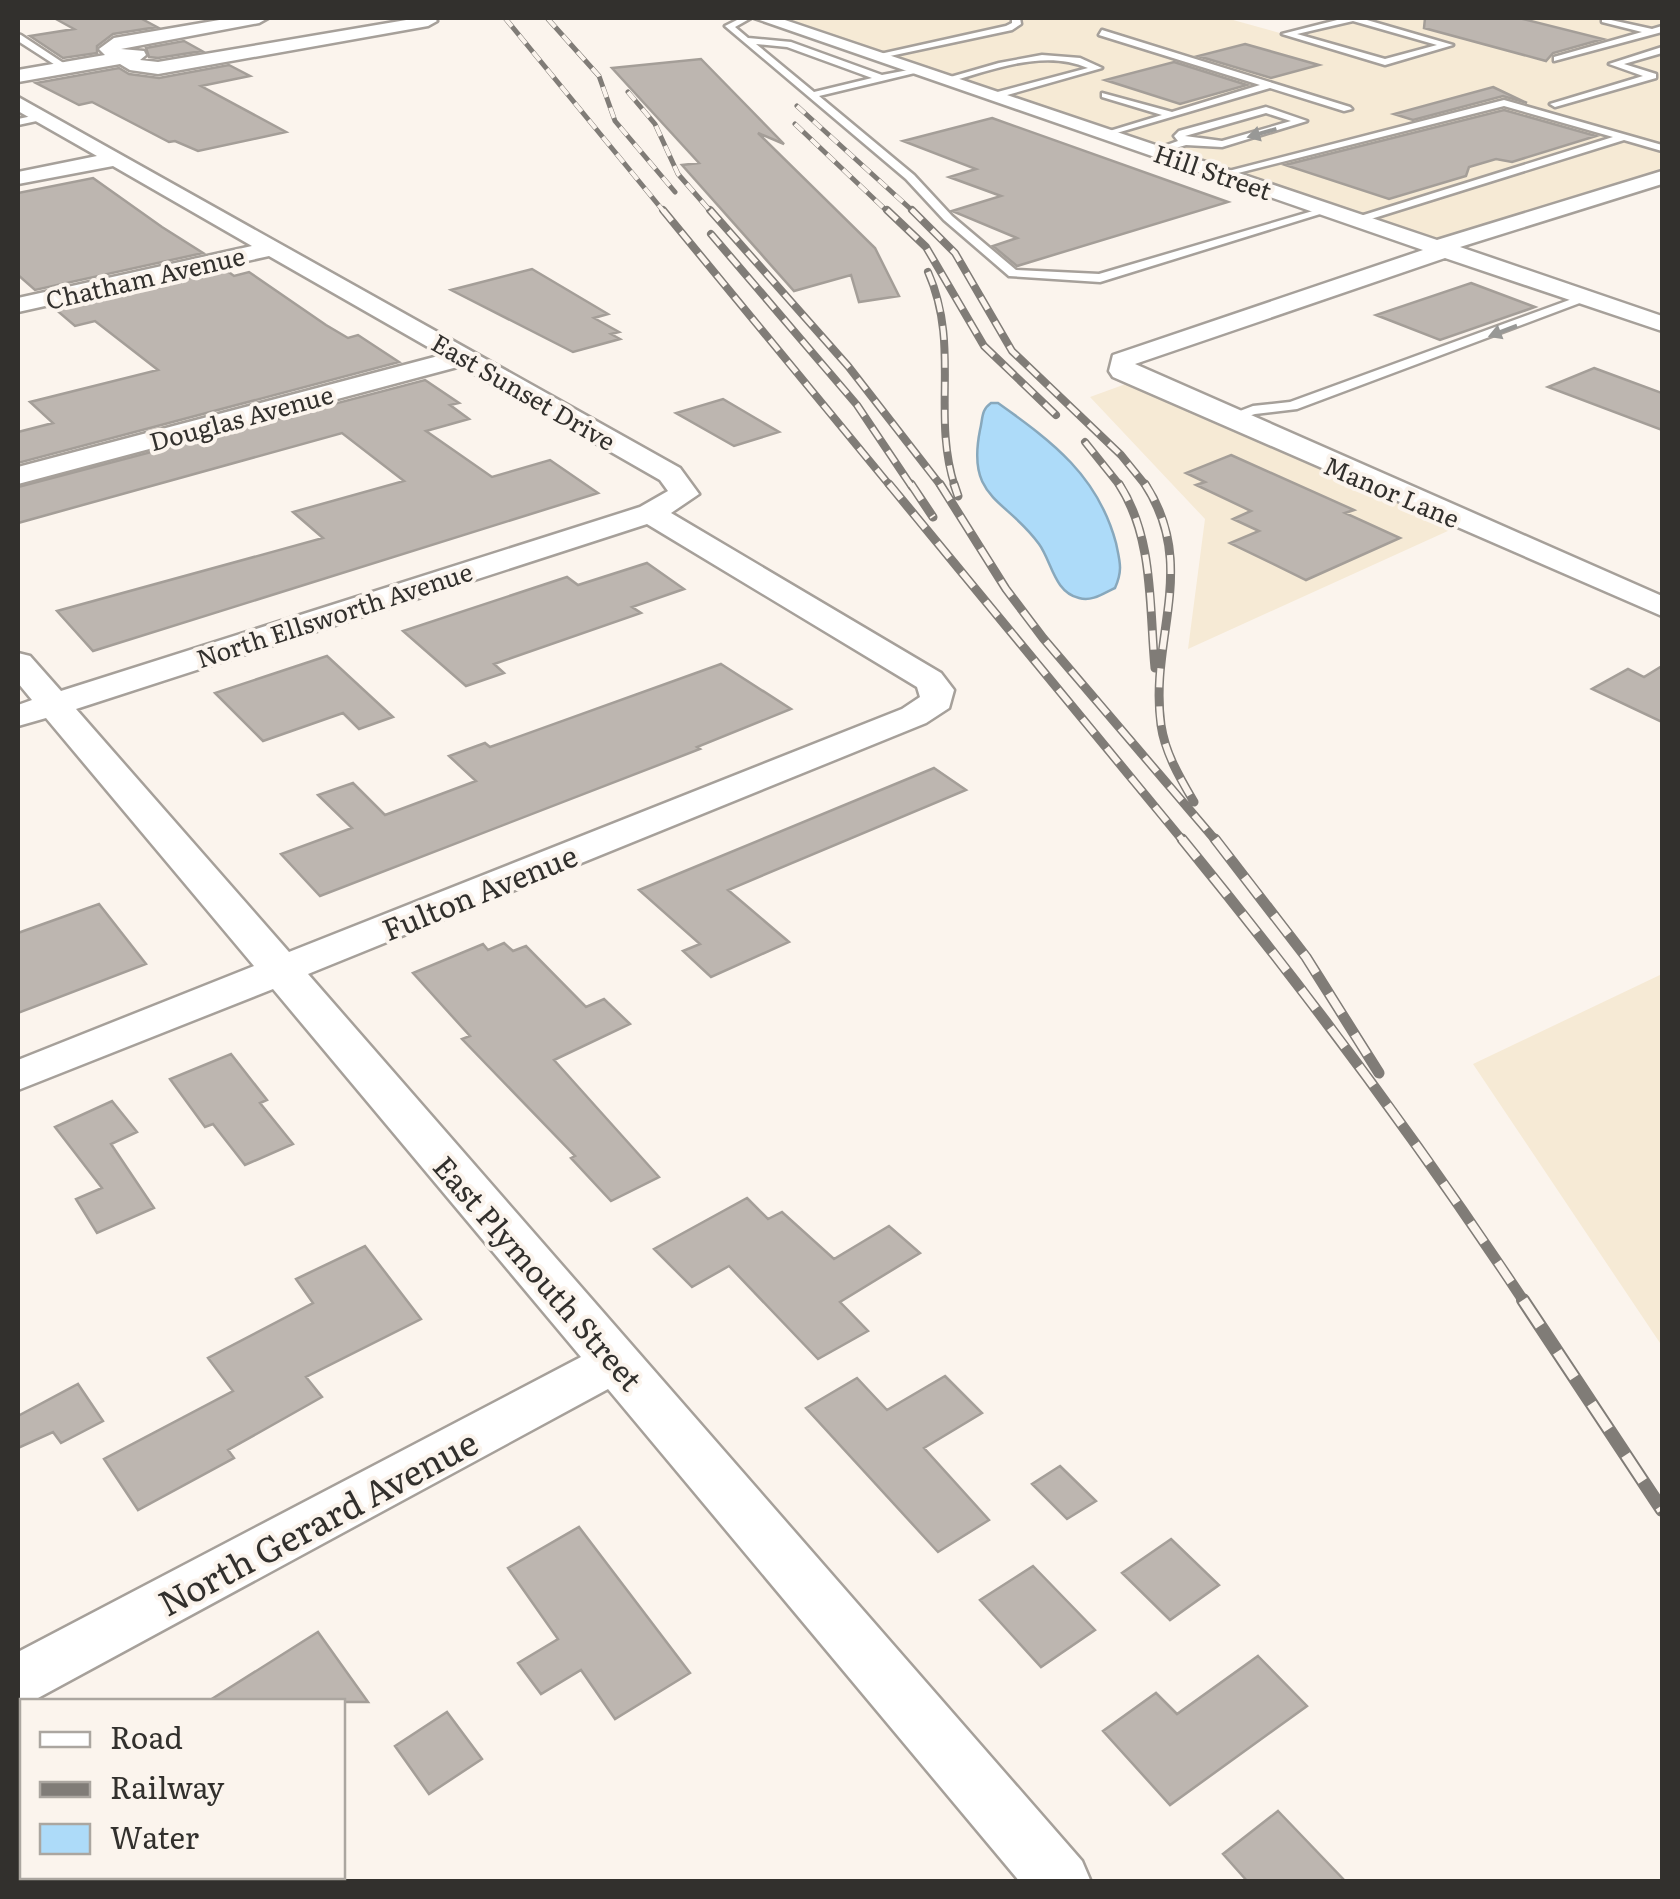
<svg xmlns="http://www.w3.org/2000/svg" width="1680" height="1899" font-family="Literata,serif">
	<style>
		.commercial { fill: #f6ead5 }
		.water { fill: #addbf9; stroke: #88a8bc; stroke-width: 2.5 }
		.building { fill: #bdb6b0; stroke: #a49e98; stroke-width: 2.5 }
		.lines { fill: none; stroke-linecap: round; stroke-linejoin: round }
		.service-casing { stroke: #a6a09a; stroke-width: 5 }
		.minor-casing { stroke: #a6a09a; stroke-width: 5 }
		.service { fill: #fff; fill-rule: evenodd }
		.minor { fill: #fff; fill-rule: evenodd }
		.rail-far4-casing { stroke: #807c77; stroke-width: 5 }
		.rail-far3-casing { stroke: #807c77; stroke-width: 8 }
		.rail-far2-casing { stroke: #807c77; stroke-width: 9 }
		.rail-far1-casing { stroke: #807c77; stroke-width: 11 }
		.rail-casing { stroke: #807c77; stroke-width: 14 }
		.rail-far4 { stroke: #fbf4ed; stroke-width: 4; stroke-dasharray: 11; stroke-linecap: butt }
		.rail-far3 { stroke: #fbf4ed; stroke-width: 5; stroke-dasharray: 14; stroke-linecap: butt }
		.rail-far2 { stroke: #fbf4ed; stroke-width: 6; stroke-dasharray: 19; stroke-linecap: butt }
		.rail-far1 { stroke: #fbf4ed; stroke-width: 8; stroke-dasharray: 24; stroke-linecap: butt }
		.rail { stroke: #fbf4ed; stroke-width: 10; stroke-dasharray: 31; stroke-linecap: butt }
		.oneway { fill: #989896 }
		.labels { text-anchor: middle; dominant-baseline: central; stroke-width: 8; stroke-linejoin: round; paint-order: stroke }
		.far-street-label { font-size: 25px; fill: #32302d; stroke: #fbf4ed }
		.street-label { font-size: 30px; fill: #32302d; stroke: #fbf4ed }
		.near-street-label { font-size: 35px; fill: #32302d; stroke: #fbf4ed }
	</style>
	<rect width="100%" height="100%" fill="#fbf4ed"/>
	<path class="commercial" d="M764,18H1226L1287,35L1358,18H1662V179L1428,247Z
		M1134,381L1461,525L1188,649L1205,519L1090,397Z
		M1662,974V1346L1473,1064Z"/>
	<path class="water" d="M991,403H998C1053,442 1098,476 1116,543C1120,562 1123,570 1115,588C1104,593 1092,602 1079,598C1054,592 1052,562 1039,544C1006,498 966,500 980,430C983,418 981,410 991,403Z"/>
	<path class="building" d="M54,18H140L157,27L113,34L97,46V53L63,58L30,36L74,29Z
		M1425,18H1519L1603,39L1553,53L1546,61L1424,28Z
		M184,41L202,51L158,58L149,57L146,48Z
		M1245,44L1319,65L1271,78L1198,56Z
		M701,59L784,144L758,133L875,248L899,296L859,302L851,275L794,291L682,165L699,163L612,68Z
		M1174,62L1247,85L1180,104L1105,80Z
		M229,65L250,76L201,86L286,132L198,151L175,141L169,142L92,102L79,105L36,83L119,68L129,74L159,78Z
		M1493,87L1527,103L1503,96L1413,120L1394,114Z
		M1504,110L1596,136L1512,162L1496,159L1469,167L1466,176L1389,199L1285,165Z
		M992,118L1228,202L1017,266L993,246L1017,238L952,211L1001,196L949,177L976,169L903,141Z
		M93,178L162,227L203,253L35,290L18,275V193Z
		M532,269L608,314L594,318L619,332L611,334L620,339L573,352L451,290Z
		M226,270L234,276L249,272L326,325L348,338L358,335L399,362L18,463V432L53,423L30,402L158,370L95,321L75,326L54,308Z
		M1471,283L1535,307L1440,340L1376,315Z
		M1594,368L1662,393V430L1548,387Z
		M425,380L459,403L450,405L469,419L426,431L492,477L550,460L598,493L93,651L57,611L323,538L293,512L404,481L342,433L18,523V487Z
		M723,399L779,432L734,446L676,413Z
		M1231,455L1354,510L1345,513L1400,538L1306,580L1230,543L1259,531L1233,519L1251,511L1196,485L1205,482L1186,473Z
		M647,563L684,589L632,607L641,613L494,664L504,673L466,686L403,631L567,577L578,585Z
		M327,656L393,717L359,729L343,713L263,741L215,693Z
		M721,664L791,709L697,747L700,749L320,896L281,854L352,828L318,795L353,783L385,815L476,781L449,756L485,743L490,747Z
		M1662,666V722L1592,689L1628,669L1644,677Z
		M934,768L966,790L728,890L789,942L711,977L683,951L700,944L639,890Z
		M99,904L146,964L18,1013V933Z
		M504,943L513,951L526,946L586,1007L604,999L630,1024L554,1060L659,1177L611,1201L571,1158L575,1156L462,1039L470,1036L413,973L483,944L488,950Z
		M231,1054L267,1100L260,1103L293,1144L245,1165L213,1124L205,1127L170,1079Z
		M112,1101L137,1132L111,1144L154,1208L97,1233L76,1199L102,1188L55,1127Z
		M747,1198L768,1219L782,1212L834,1259L889,1226L920,1253L840,1302L868,1331L818,1359L729,1266L692,1287L654,1249Z
		M365,1246L421,1319L306,1377L322,1397L228,1450L234,1458L138,1510L104,1459L233,1391L208,1358L313,1303L296,1279Z
		M945,1376L982,1413L924,1448L989,1520L938,1552L806,1408L857,1378L887,1410Z
		M78,1384L103,1421L61,1443L53,1432L18,1448V1416Z
		M1060,1466L1096,1501L1067,1519L1032,1484Z
		M579,1527L690,1673L615,1719L581,1670L541,1694L518,1663L558,1639L508,1568Z
		M1171,1539L1219,1585L1170,1620L1122,1573Z
		M1033,1566L1095,1630L1041,1667L980,1600Z
		M318,1632L368,1702H207Z
		M1258,1656L1307,1706L1170,1805L1103,1731L1156,1693L1177,1714Z
		M447,1712L482,1759L429,1794L395,1746Z
		M1278,1811L1346,1882H1248L1223,1854Z"/>
	<g class="lines">
		<defs>
			<path id="service" d="M741,18H751L735,27L748,38L791,42L882,75L919,68V72L819,96L914,175L952,216L1016,270L1099,274L1323,208L1333,210L1100,282L1009,276L944,220L906,179L725,26ZM756,44L787,47L872,78L814,92Z
				M1012,18H1020L1021,24L1012,30L876,59L871,56L1006,26L1012,23Z
				M1345,18H1360L1453,45L1385,65L1282,34ZM1353,21L1437,45L1385,59L1297,34Z
				M1602,18L1652,29L1662,26V32L1554,61V57L1642,32L1602,22Z
				M1102,30L1350,107L1352,109L1344,111L1270,88L1103,137V133L1162,115L1102,97V93L1172,112L1260,85L1099,35Z
				M18,34L21,35L71,68L63,70L18,41Z
				M1662,47V53L1624,64L1656,74V78L1555,107L1550,104L1643,76L1609,64Z
				M1042,55L1080,58L1102,68L993,99L990,94L1088,68C1043,48 990,71 945,83L940,80L999,63Z
				M1504,100L1662,145V151L1624,140L1358,223L1354,222V218L1613,137L1504,106L1222,177L1217,174Z
				M1266,107L1307,121L1222,147L1186,145L1155,154L1150,151L1178,141L1174,136L1179,131ZM1266,113L1291,121L1222,141L1185,136Z
				M42,114L46,119L18,125V119Z
				M1583,295L1593,298L1297,409L1255,414L1226,423L1219,419L1253,406L1290,402Z"/>
			<path id="minor" d="M231,18H268L259,23L121,49L144,51L146,55L140,60L158,62L418,18H434L437,21L428,26L158,74L130,70L120,64L18,82V70L105,55L99,49L114,38Z
				M754,18H779L1437,240L1662,171V184L1460,247L1662,316V331L1445,258L1135,364L1662,596V616L1113,377L1109,371L1113,355L1423,250Z
				M18,97L680,468L699,494L671,513L941,673L954,690L949,708L926,723L308,974L1082,1861L1091,1882H1020L608,1389L38,1698L18,1705V1652L581,1357L273,989L18,1090V1060L254,966L46,718L18,726V705L32,700L18,683V653L30,656L61,691L640,507L668,491L660,480L461,366L18,484V467L442,355L269,256L18,312V298L252,246L113,166L18,184V172L97,156L18,111ZM647,524L917,687L920,697L902,709L289,952L76,709Z"/>
		</defs>
		<use href="#service" class="service-casing"/>
		<use href="#minor" class="minor-casing"/>
		<use href="#service" class="service"/>
		<use href="#minor" class="minor"/>
		<defs>
			<path id="rail-far4" d="M505,18L665,213
				M548,19L599,76L615,121L675,192
				M628,92L655,124L678,174L712,213
				M797,106L915,213
				M795,124L889,213"/>
			<path id="rail-far3" d="M663,210L891,487
				M710,210L848,366L942,487
				M887,210L926,247L984,346L1056,415
				M912,210L955,253L1012,351L1121,455L1147,487
				M711,234L857,405L912,487
				M928,272C961,347 931,413 955,487
				M1085,442L1121,487"/>
			<path id="rail-far2" d="M889,484L1184,842
				M911,484L933,517
				M940,484L1006,589L1043,638L1217,842
				M954,484L958,496
				M1119,484C1154,538 1149,606 1155,668
				M1145,484C1199,567 1149,638 1161,725C1165,753 1180,778 1194,802"/>
			<path id="rail-far1" d="M1182,839C1304,988 1419,1143 1525,1303
				M1215,839L1306,957L1379,1073"/>
			<path id="rail" d="M1523,1300L1662,1510"/>
		</defs>
		<use href="#rail-far4" class="rail-far4-casing"/>
		<use href="#rail-far3" class="rail-far3-casing"/>
		<use href="#rail-far2" class="rail-far2-casing"/>
		<use href="#rail-far1" class="rail-far1-casing"/>
		<use href="#rail" class="rail-casing"/>
		<use href="#rail-far4" class="rail-far4"/>
		<use href="#rail-far3" class="rail-far3"/>
		<use href="#rail-far2" class="rail-far2"/>
		<use href="#rail-far1" class="rail-far1"/>
		<use href="#rail" class="rail"/>
	</g>
	<defs><path id="oneway-solid" d="M-6-.8H1V-3.2L6.5 0L1 3.2V.8H-6Z" transform="scale(2.5)"/></defs>
	<g class="oneway">
		<use href="#oneway-solid" transform="translate(1262 133) rotate(164)"/>
		<use href="#oneway-solid" transform="translate(1503 331) rotate(159)"/>
	</g>
	<g class="labels">
		<g class="far-street-label">
			<text transform="translate(1213 171) rotate(19)">Hill Street</text>
			<text transform="translate(145 277) rotate(-13)">Chatham Avenue</text>
			<text transform="translate(524 391) rotate(30)">East Sunset Drive</text>
			<text transform="translate(241 417) rotate(-15)">Douglas Avenue</text>
			<text transform="translate(1392 491) rotate(23)">Manor Lane</text>
			<text transform="translate(334 614) rotate(-18)">North Ellsworth Avenue</text>
		</g>
		<g class="street-label">
			<text transform="translate(479 891) rotate(-22)">Fulton Avenue</text>
			<text transform="translate(539 1272) rotate(49)">East Plymouth Street</text>
		</g>
		<g class="near-street-label">
			<text transform="translate(317 1521) rotate(-28)">North Gerard Avenue</text>
		</g>
	</g>
	<rect width="1680" height="1899" fill="none" stroke="#32302d" stroke-width="40"/>
	<rect x="20" y="1699" width="325" height="180" fill="#fbf4ed" stroke="#aba6a0" stroke-width="2.5"/>
	<rect x="40" y="1732" width="50" height="15" fill="#ffffff" stroke="#aba6a0" stroke-width="2.5"/>
	<text x="110" y="1749" font-size="30" fill="#32302d">Road</text>
	<rect x="40" y="1782" width="50" height="15" fill="#807c77" stroke="#aba6a0" stroke-width="2.5"/>
	<text x="110" y="1799" font-size="30" fill="#32302d">Railway</text>
	<rect x="40" y="1824" width="50" height="30" fill="#addbf9" stroke="#aba6a0" stroke-width="2.5"/>
	<text x="110" y="1849" font-size="30" fill="#32302d">Water</text>
</svg>
